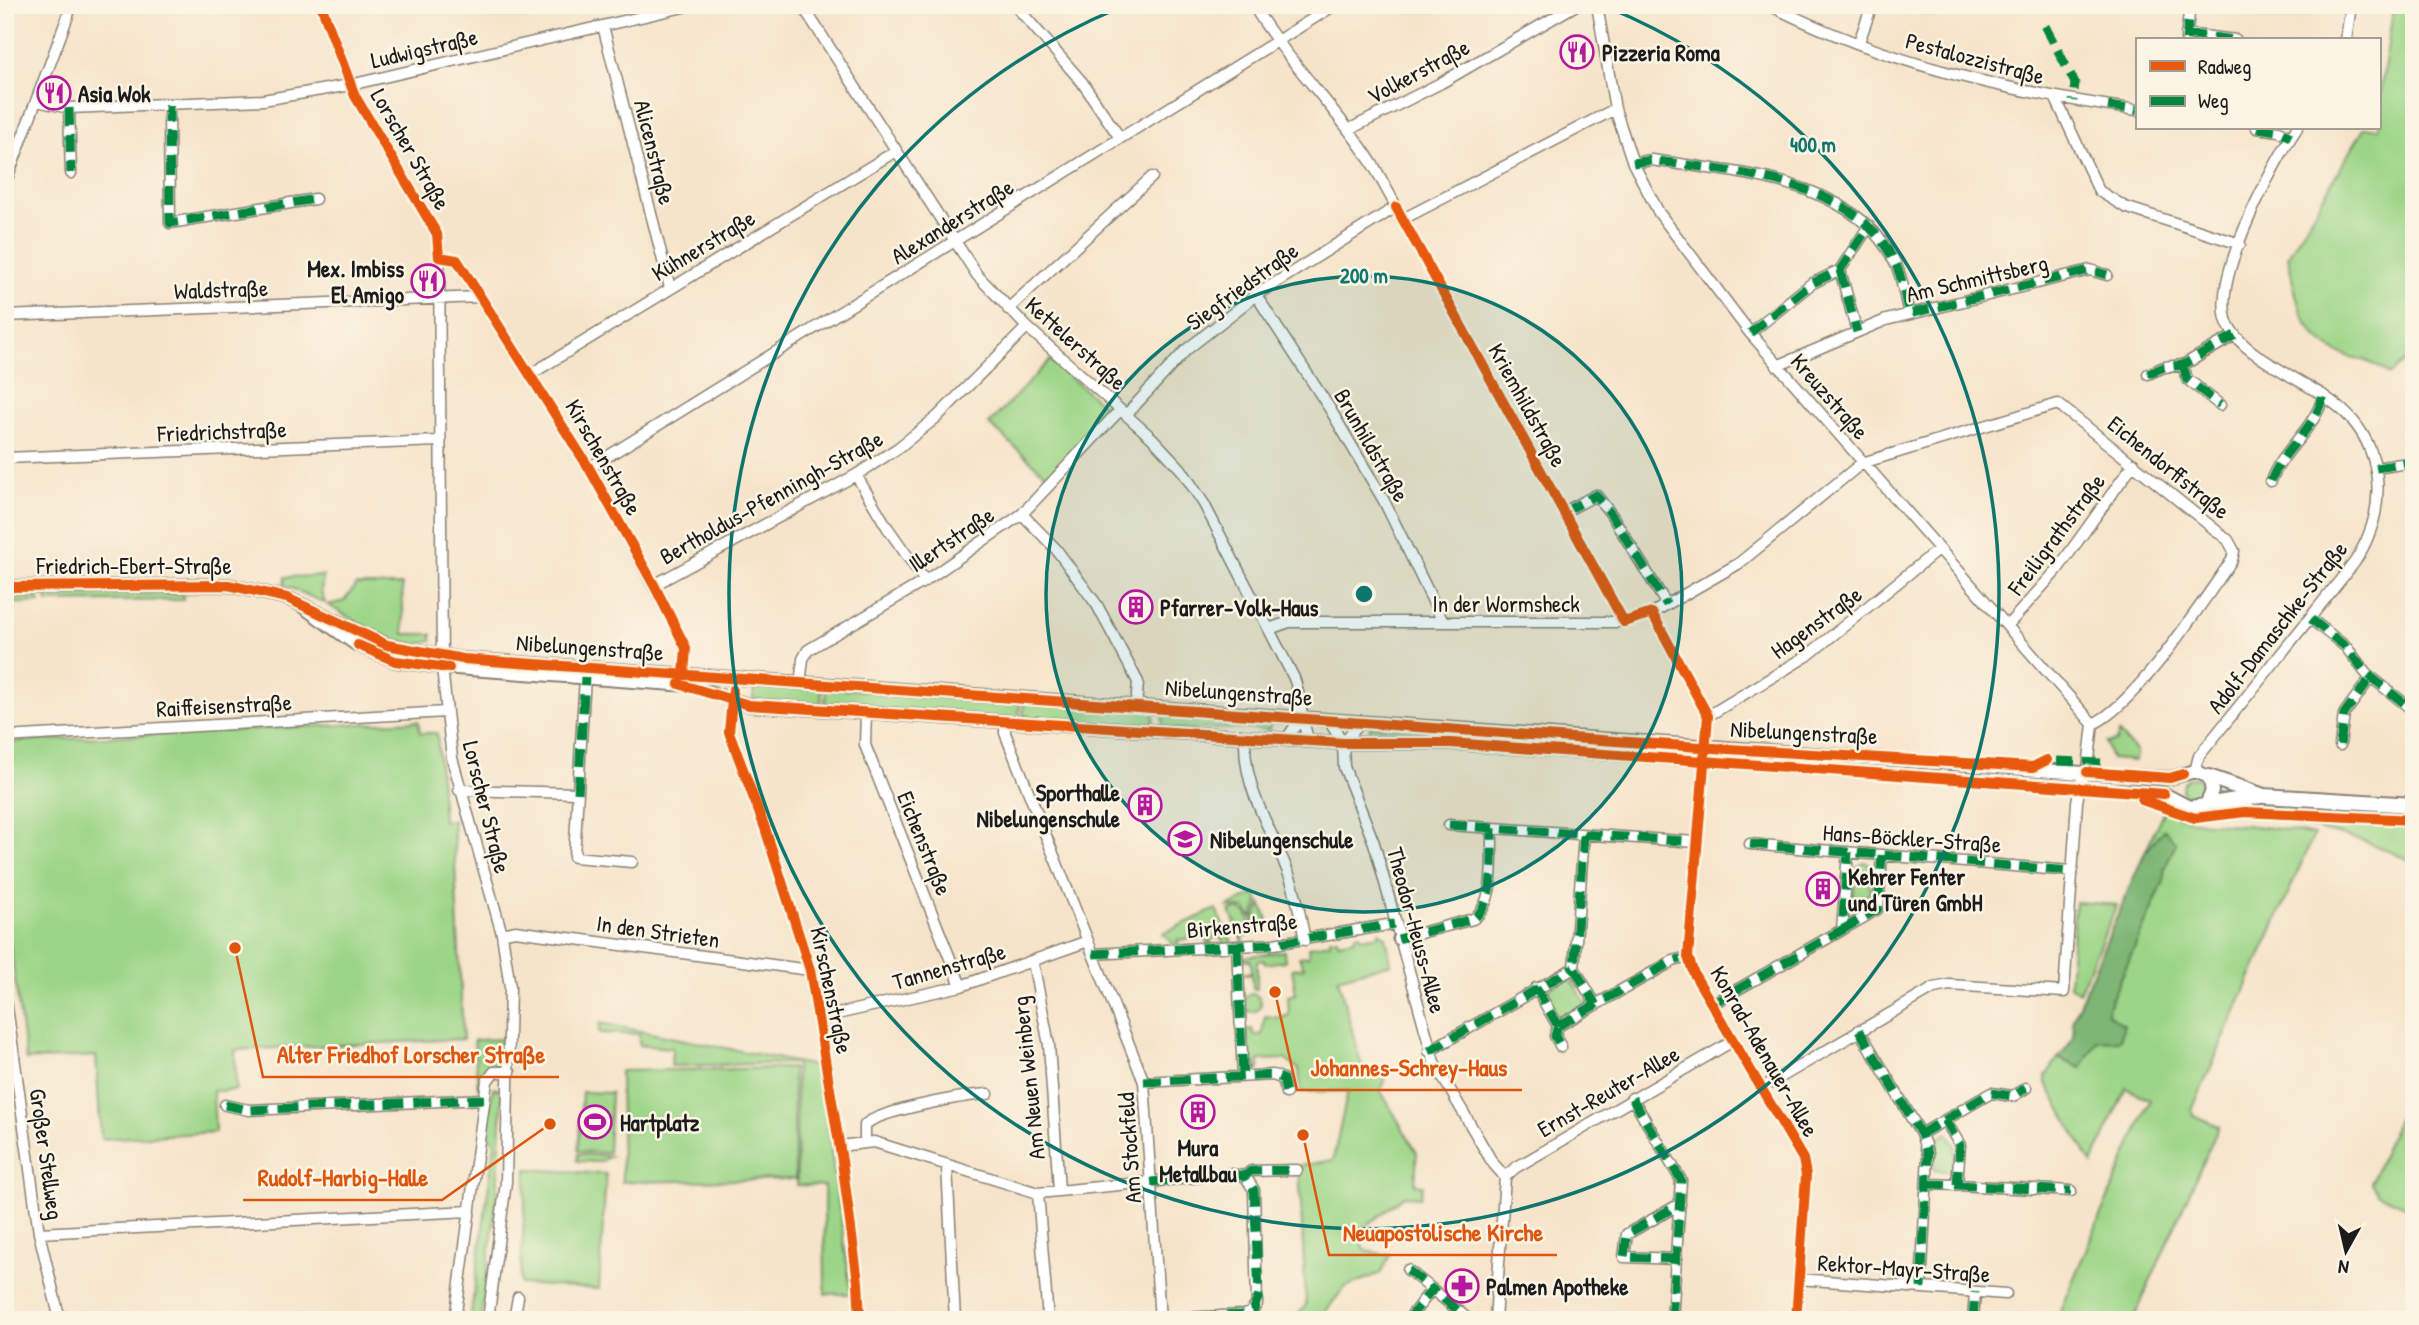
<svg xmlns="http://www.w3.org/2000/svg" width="2419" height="1325" font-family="'Patrick Hand',sans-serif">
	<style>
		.green { fill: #9cd587; stroke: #5c7852; stroke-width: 2 }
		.forest { fill: #7db674; stroke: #4c6948; stroke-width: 2 }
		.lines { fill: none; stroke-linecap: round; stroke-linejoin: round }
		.minor-casing { stroke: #898073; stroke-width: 13 }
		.tertiary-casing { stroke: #898073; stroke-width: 16 }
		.secondary-casing { stroke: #898073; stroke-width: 18 }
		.minor { stroke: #fff; stroke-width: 10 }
		.tertiary { stroke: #fff; stroke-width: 12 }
		.secondary { stroke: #fff; stroke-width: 14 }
		.quiet { stroke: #00873e; stroke-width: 9; stroke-dasharray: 18 9; stroke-linecap: butt }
		.cycleway-casing { stroke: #fcf5e5; stroke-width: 15 }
		.cycleway { stroke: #e8590c; stroke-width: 10 }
		.ring { fill: none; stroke: #0f766e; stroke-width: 3.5 }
		.labels { text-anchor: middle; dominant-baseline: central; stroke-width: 5; stroke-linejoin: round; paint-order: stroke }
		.street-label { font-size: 23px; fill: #1c1c1c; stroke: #fcf5e5 }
		.poi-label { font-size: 23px; font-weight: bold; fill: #1c1c1c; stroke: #fcf5e5; text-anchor: start }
		.centre { fill: #0f766e; stroke: #fcf5e5; stroke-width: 3.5 }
		.ring-label { font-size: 21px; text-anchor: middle; font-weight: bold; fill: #0f766e; stroke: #fcf5e5; stroke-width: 5; stroke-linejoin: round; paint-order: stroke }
		.leader { fill: none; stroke: #de560d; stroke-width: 2.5 }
		.callout-dot { fill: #de560d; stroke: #fcf5e5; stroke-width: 2.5 }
		.callout-label { font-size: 24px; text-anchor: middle; font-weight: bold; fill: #de560d; stroke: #fcf5e5; stroke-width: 5; stroke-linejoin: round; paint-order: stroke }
	</style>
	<rect width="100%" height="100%" fill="#fcf5e5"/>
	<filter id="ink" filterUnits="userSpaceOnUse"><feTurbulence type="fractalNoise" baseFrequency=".0143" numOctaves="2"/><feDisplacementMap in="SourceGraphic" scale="14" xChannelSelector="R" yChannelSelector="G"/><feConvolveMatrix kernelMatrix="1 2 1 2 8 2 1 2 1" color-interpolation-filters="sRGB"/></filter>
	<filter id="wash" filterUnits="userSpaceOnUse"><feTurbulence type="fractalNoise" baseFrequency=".00686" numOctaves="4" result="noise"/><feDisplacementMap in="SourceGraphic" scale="28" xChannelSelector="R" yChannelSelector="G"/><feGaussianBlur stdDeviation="1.57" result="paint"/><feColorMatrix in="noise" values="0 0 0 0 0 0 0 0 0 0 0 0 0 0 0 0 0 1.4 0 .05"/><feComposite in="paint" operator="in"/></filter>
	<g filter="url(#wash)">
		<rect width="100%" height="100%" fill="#f6e4ca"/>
		<path class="green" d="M2394,5H2414V355L2389,375C2369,356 2350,361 2330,348C2298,327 2295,291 2288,256L2364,128H2379V102Z
			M1050,360L1103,405V419L1054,477L1043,472L989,424Z
			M323,576L321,591L325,603L284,585L285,577Z
			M356,585H402L404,634H432V640C408,656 350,618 328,605L344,601Z
			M103,594H183V600L48,602L46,596Z
			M38,597L40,602L5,604V598Z
			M754,687L822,688L821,707L753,702Z
			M826,688L1020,701L1019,720L825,707Z
			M1024,702L1154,710L1153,728L1023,719Z
			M1163,711L1270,719L1269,730C1233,727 1198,731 1162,728Z
			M418,721L420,733H437L443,821L453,820L463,1039L235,1050L236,1090L213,1091L215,1132L101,1139L96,1056L26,1060L5,908V742Z
			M1370,726L1533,737L1532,745L1369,740Z
			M2119,733L2136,752L2135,761L2111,759L2106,743L2116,741Z
			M1536,737L1682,748L1681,757L1536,746Z
			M2182 789a12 12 0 1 1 24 0a12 12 0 1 1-24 0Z
			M2164,810C2191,825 2214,823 2244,825C2267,827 2291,830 2314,835L2192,1110L2193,1115L2219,1126L2133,1320H2056L2150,1100L2126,1088L2092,1164L2046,1083V1076L2058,1058L2081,1068L2097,1041L2109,1005L2164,881V870L2176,843L2163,830L2144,854Z
			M2289,818L2414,826V862L2367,842L2286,821Z
			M1865,862L1876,868L1869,877L1870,893L1858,901L1852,895L1856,883L1854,869Z
			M1255,894L1259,901L1252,918L1245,909L1228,907Z
			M2075,902L2117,905L2079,992L2069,985Z
			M1261,904L1269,923L1259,927L1262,932L1257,933L1253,921Z
			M1216,909L1233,944L1224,945L1221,937L1210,938L1212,945H1209L1205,938L1177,940L1180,947H1176L1163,933Z
			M1239,909L1247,914L1255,933L1243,936L1244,944L1230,911Z
			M1379,932L1386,937L1391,963L1338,978L1363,1071L1371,1077L1384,1072L1386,1077L1380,1090L1417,1153L1415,1184L1423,1185L1420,1197L1404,1196L1365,1227L1362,1244L1366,1251L1390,1255L1381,1273L1345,1287L1322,1316L1328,1320H1294L1306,1305L1299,1166L1333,1160L1348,1091L1301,1092L1299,1069L1284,1059L1259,1060V1070L1250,1071L1246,1030L1252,1029L1254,1035H1262L1265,1016L1281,1018L1289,1015L1288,996L1296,994L1292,969L1304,968L1299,957L1309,956L1308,947L1330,943V939L1337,938L1338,942L1355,939V935L1360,934L1361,938L1379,935Z
			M1284,951L1285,961L1265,964L1264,960L1257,961V989H1253L1252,974H1242L1252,972L1251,960H1243V957Z
			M1570,977L1586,1004L1559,1021L1543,992Z
			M1243 1003a9 9 0 1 1 18 0a9 9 0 1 1-18 0Z
			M600,1023L820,1067L851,1294H825L824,1186L797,1185L796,1063L671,1066L672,1048L639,1045V1034L599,1033Z
			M504,1039L503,1063L485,1071L478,1088L474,1040Z
			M793,1068L795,1179L622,1182L620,1071Z
			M2414,1080V1210L2378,1194L2371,1182Z
			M493,1088L503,1089L497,1196L481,1320H470L495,1142L486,1134Z
			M582,1092L611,1093L608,1153L578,1151Z
			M1948,1133L1955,1145L1953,1172L1934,1170V1156L1928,1144Z
			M578,1154L610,1156L600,1162L577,1161Z
			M527,1169L606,1174L599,1289L520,1284Z"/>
		<path class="forest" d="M2164,829L2176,843L2164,870V881L2109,1005L2108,1014L2124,1025L2120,1040L2097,1041L2081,1068L2058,1058C2068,1045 2077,1040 2072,1021L2144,854Z"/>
	</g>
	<g filter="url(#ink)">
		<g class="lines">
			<defs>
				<path id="minor" d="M321,5L355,96L437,234L439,246L442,667L452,758L502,934L510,987L506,1182L488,1320
					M802,5L977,275L1027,327L1152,438L1181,469L1204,504L1294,678C1302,699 1300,720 1309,740
					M1015,5L1082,82L1120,138
					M1253,5C1288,63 1339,110 1375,168L1624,622
					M1597,5L1615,109L1633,163L1659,213L1750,333L2093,724L2088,768L2080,784L2077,802L2064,992L1949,985L1934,988L1762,1088
					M1769,5C1890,65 2005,91 2137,110
					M603,26L670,288
					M2186,34L2236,40
					M2186,39L2190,5
					M2346,40L2351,5
					M1859,42L1872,5
					M2056,99L2099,191L2125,207L2240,244
					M37,101L69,108L263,100L350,85L692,5
					M169,105L170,223L315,199
					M69,108L71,173
					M2257,128L2279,131L2291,137
					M1350,129L1441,83L1576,5
					M1633,163L1652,160C1734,173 1858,177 1897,267C1903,281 1905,299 1909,314
					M5,184L72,5
					M1403,219L1615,109
					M439,257L457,260L589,468L683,641L686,648L683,679
					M1840,270L1857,332
					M1256,295L1330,409L1384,501L1443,622
					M1008,309L1152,177
					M5,316L480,297
					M1750,333L1811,284L1840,270L1869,226
					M2183,365L2187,379L2220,405
					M1777,366L1886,320L2090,270L2107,275
					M531,374L896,151
					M2148,374L2164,367L2183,365L2235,335
					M1126,415L1186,350L1256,295L1396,207
					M5,458L439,441
					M589,468L1335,5
					M2376,468L2414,462
					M856,475L887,527L925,581
					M2271,481C2282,449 2317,428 2323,395
					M1564,512L1596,495L1611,514L1667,605
					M1022,514L1056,549L1097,605L1138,682L1136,707
					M654,585L856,475L898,448L937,417L1027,327
					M1652,613L1708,716L1688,957L1694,974L1803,1159L1806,1175L1796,1320
					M2311,619L2346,647L2366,673L2414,711
					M2007,626L2057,570L2134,463
					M1269,629L1289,622H1624L1652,613L1738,564L1862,463L2058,404L2228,540L2234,551L2232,560C2203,601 2136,705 2093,724
					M585,677L574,857L632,862
					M734,680L729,732L765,828L810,970L842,1161L858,1282L860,1320
					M800,684L803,659L808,650L925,581L1022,514L1120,410
					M866,712L865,745L961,986
					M1708,716L1807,656L1939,549
					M1328,719L1343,743L1344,767L1374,843L1434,1062L1492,1162L1505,1177L1495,1320
					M1005,721V733L1144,1082L1160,1320
					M1245,736C1243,790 1269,823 1288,872C1297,893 1300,917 1305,940
					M5,737L446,712
					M1287,738L1301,718
					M1343,743L1360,722
					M2340,745L2344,714L2371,677
					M2195,771L2199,756L2354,563C2371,537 2380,509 2377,478C2368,404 2309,392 2257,355C2244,346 2231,335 2226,319C2214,274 2272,166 2297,128
					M459,790L578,793
					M1449,825L1696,842
					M1584,835L1574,968L1596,1005
					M1750,844L2071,871
					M1842,930L1878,909L1882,855
					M502,934L515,931L810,970
					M1398,939L1473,919C1497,902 1491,856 1492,828
					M1237,947L1243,1076
					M1093,954L1274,944L1394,924
					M1033,962L1049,1045L1059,1190
					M1536,988L1558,1026
					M5,993L39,1233L60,1320
					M1712,1004L1842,930L1848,852
					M819,1018L961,986L1088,941
					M1558,1026L1673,961L1688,957
					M1558,1026L1555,1036L1561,1047
					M1859,1030L1921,1134L1928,1154L1921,1288
					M1429,1051L1574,968
					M1144,1082L1273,1075L1283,1079L1286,1093
					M1632,1098L1681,1180L1672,1320
					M225,1105L249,1110L484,1099
					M1945,1120L1991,1093L2013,1096L2026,1088
					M1921,1134L1945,1120L1960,1145L1957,1185L1928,1184
					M865,1142V1125C877,1111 967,1095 988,1094
					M839,1146L874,1142L1038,1193L1230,1174L1245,1176L1254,1190L1257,1304L1250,1313L1243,1315L1160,1319
					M947,1166L955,1320
					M1245,1176L1251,1171L1297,1170
					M1505,1177L1515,1168L1733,1041
					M1957,1185L2071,1191
					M1038,1193L1048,1320
					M39,1233L470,1211
					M1677,1259L1624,1257L1627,1234L1680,1204
					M1408,1270L1432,1289
					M1798,1279L2006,1294
					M455,1320L487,1081L494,1072H510
					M514,1320L518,1297
					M1408,1320L1432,1289L1469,1320
					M1973,1320L1975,1292"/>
				<path id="tertiary" d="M5,587L228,585L287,598L387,645L463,659L2111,775L2170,778L2195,771L2209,777L2212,791L2206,805L2189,807L2164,794L2110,788L1451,743H1343L749,705L687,685L442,667L395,661L356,644L301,605"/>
				<path id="secondary" d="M2209,777L2264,796L2414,805
					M2206,805L2260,796"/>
			</defs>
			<use href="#minor" class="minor-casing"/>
			<use href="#tertiary" class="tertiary-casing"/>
			<use href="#secondary" class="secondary-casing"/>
			<use href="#minor" class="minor"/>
			<use href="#tertiary" class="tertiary"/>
			<use href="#secondary" class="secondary"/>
			<path class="quiet" d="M2045,26L2075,83L2073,101
				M2186,34L2236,40
				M2186,40L2190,5
				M169,105L170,223L315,199
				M2108,106L2137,110
				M69,108L71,173
				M2257,128L2279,131L2291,137
				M1633,163L1652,160C1734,173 1858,177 1897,267C1903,281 1905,299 1909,314L2090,270L2107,275
				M1840,270L1857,332
				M1750,333L1811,284L1840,270L1869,226
				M2183,365L2187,379L2220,405
				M2148,374L2164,367L2183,365L2235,335
				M2376,468L2414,462
				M2271,481C2282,449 2317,428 2323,395
				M1564,512L1596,495L1611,514L1667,605
				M2311,619L2346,647L2366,673L2414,711
				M2340,745L2344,714L2371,677
				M2057,761L2101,763
				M578,793L585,677
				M1449,825L1696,842
				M1584,835L1574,968L1596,1005
				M1750,844L2071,871
				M1842,930L1878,909L1882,855
				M1398,939L1473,919C1497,902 1491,856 1492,828
				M1237,947L1243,1076
				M1093,954L1274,944L1394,924
				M1536,988L1558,1026
				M1712,1004L1842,930L1848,852
				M1558,1026L1673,961L1688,957
				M1558,1026L1555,1036L1561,1047
				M1859,1030L1921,1134L1928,1154L1921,1288
				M1429,1051L1574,968
				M1144,1082L1273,1075L1283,1079L1286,1093
				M1632,1098L1681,1180L1672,1320
				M225,1105L249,1110L484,1099
				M1945,1120L1991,1093L2013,1096L2026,1088
				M1921,1134L1945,1120L1960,1145L1957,1185L1928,1184
				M1245,1176L1251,1171L1297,1170
				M1151,1182L1230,1174L1245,1176L1254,1190L1259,1295L1254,1309L1243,1315L1160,1319
				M1957,1185L2071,1191
				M1677,1259L1624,1257L1627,1234L1680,1204
				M1408,1270L1432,1289
				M1408,1320L1432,1289L1469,1320
				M1973,1320L1975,1292"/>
			<defs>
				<path id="cycleway" d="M321,5L355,96L437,234L439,257L457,260L589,468L654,585L686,648L684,675
					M1396,207L1624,622L1652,613L1708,716L1688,957L1694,974L1803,1159L1806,1175L1796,1320
					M5,587L228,585L287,598L387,645L463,659L1728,749L2033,767L2047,760
					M358,645L395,661L449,668
					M679,684L749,705L1343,743H1451L2164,794
					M733,690L729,732L765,828L810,970L842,1161L858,1282L860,1320
					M2087,772L2170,778L2183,774
					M2142,800L2195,818L2245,812L2414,820"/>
			</defs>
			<use href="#cycleway" class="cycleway-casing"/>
			<use href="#cycleway" class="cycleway"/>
		</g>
	</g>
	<circle cx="1364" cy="594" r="318" fill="#0f766e" fill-opacity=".12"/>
	<g class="ring">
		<circle cx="1364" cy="594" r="318"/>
		<path d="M1607 7A635 635 0 1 1 1121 7"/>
	</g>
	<defs>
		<symbol id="restaurant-ring" viewBox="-11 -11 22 22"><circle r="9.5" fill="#fcf5e5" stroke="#b5179e" stroke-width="1.5"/><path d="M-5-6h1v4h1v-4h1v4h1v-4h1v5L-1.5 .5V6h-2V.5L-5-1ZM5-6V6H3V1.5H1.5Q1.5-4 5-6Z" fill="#b5179e"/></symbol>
		<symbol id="building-ring" viewBox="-11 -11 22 22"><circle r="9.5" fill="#fcf5e5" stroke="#b5179e" stroke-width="1.5"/><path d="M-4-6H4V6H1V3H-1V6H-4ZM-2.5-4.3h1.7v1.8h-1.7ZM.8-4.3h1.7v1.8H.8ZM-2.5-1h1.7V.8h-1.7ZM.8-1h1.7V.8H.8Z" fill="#b5179e"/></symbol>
		<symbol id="school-ring" viewBox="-11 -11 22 22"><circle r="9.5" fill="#fcf5e5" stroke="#b5179e" stroke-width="1.5"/><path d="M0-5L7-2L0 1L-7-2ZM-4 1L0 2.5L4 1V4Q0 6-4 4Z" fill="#b5179e"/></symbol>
		<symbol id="stadium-ring" viewBox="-11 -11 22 22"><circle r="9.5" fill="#fcf5e5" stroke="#b5179e" stroke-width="1.5"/><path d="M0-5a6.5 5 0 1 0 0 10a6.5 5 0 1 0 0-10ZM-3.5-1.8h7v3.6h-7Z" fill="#b5179e"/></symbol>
		<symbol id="pharmacy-ring" viewBox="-11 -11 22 22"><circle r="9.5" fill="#fcf5e5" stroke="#b5179e" stroke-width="1.5"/><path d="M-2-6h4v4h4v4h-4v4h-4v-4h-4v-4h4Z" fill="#b5179e"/></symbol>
	</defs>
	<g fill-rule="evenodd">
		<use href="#restaurant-ring" x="1558" y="33" width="38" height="38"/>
		<use href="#restaurant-ring" x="35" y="74" width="38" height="38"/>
		<use href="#restaurant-ring" x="409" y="262" width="38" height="38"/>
		<use href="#building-ring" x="1117" y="588" width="38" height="38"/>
		<use href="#building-ring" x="1126" y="786" width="38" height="38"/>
		<use href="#school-ring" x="1166" y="820" width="38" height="38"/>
		<use href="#building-ring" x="1804" y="870" width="38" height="38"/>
		<use href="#building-ring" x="1179" y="1093" width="38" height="38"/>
		<use href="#stadium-ring" x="576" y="1103" width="38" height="38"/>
		<use href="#pharmacy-ring" x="1443" y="1267" width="38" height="38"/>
	</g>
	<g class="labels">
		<g class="street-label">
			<text transform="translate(424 48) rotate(-13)">Ludwigstraße</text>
			<text transform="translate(1975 58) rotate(15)">Pestalozzistraße</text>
			<text transform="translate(1418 71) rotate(-28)">Volkerstraße</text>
			<text transform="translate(411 149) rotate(60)">Lorscher Straße</text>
			<text transform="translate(655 152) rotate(76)">Alicenstraße</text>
			<text transform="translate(952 221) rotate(-32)">Alexanderstraße</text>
			<text transform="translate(703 245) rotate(-31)">Kühnerstraße</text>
			<text transform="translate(1977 278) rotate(-13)">Am Schmittsberg</text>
			<text transform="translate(1242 286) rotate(-36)">Siegfriedstraße</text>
			<text transform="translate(221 289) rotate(-2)">Waldstraße</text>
			<text transform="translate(1076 343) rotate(42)">Kettelerstraße</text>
			<text transform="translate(1830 396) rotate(49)">Kreuzstraße</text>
			<text transform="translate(1528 405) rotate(61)">Kriemhildstraße</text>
			<text transform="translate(222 431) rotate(-2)">Friedrichstraße</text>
			<text transform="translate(1372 445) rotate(60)">Brunhildstraße</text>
			<text transform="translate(604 457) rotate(60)">Kirschenstraße</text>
			<text transform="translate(2169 467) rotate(39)">Eichendorffstraße</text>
			<text transform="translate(771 497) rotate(-29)">Bertholdus-Pfenningh-Straße</text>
			<text transform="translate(2056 534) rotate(-53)">Freiligrathstraße</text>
			<text transform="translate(951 539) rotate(-34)">Illertstraße</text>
			<text x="134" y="565">Friedrich-Ebert-Straße</text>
			<text x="1506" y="603">In der Wormsheck</text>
			<text transform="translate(1816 622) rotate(-36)">Hagenstraße</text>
			<text transform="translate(2277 627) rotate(-52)">Adolf-Damaschke-Straße</text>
			<text transform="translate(590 647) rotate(4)">Nibelungenstraße</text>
			<text transform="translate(1239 692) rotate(4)">Nibelungenstraße</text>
			<text transform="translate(224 705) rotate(-3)">Raiffeisenstraße</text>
			<text transform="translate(1804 732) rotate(3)">Nibelungenstraße</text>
			<text transform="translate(487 807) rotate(76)">Lorscher Straße</text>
			<text transform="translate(1912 838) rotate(4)">Hans-Böckler-Straße</text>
			<text transform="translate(925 843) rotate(68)">Eichenstraße</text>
			<text transform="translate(1242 925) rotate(-5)">Birkenstraße</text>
			<text transform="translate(1417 930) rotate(75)">Theodor-Heuss-Allee</text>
			<text transform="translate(658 931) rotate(8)">In den Strieten</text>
			<text transform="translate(949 966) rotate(-16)">Tannenstraße</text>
			<text transform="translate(832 990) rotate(78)">Kirschenstraße</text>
			<text transform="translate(1765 1051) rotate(60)">Konrad-Adenauer-Allee</text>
			<text transform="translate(1028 1078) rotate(-96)">Am Neuen Weinberg</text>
			<text transform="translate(1608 1091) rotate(-30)">Ernst-Reuter-Allee</text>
			<text transform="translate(1129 1148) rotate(-94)">Am Stockfeld</text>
			<text transform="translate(47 1154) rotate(82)">Großer Stellweg</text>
			<text transform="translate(1904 1268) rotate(4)">Rektor-Mayr-Straße</text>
		</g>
		<g class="poi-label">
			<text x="1602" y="52">Pizzeria Roma</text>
			<text x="78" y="93">Asia Wok</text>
			<text x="404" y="268" text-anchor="end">Mex. Imbiss<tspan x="404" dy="26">El Amigo</tspan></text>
			<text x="1160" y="607">Pfarrer-Volk-Haus</text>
			<text x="1120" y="792" text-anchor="end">Sporthalle<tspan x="1120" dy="26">Nibelungenschule</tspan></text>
			<text x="1210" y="839">Nibelungenschule</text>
			<text x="1848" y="876">Kehrer Fenter<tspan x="1848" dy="26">und Türen GmbH</tspan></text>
			<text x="620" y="1122">Hartplatz</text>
			<text x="1198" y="1147" text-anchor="middle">Mura<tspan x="1198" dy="26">Metallbau</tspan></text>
			<text x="1486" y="1286">Palmen Apotheke</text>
		</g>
	</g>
	<circle cx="1364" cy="594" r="10" class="centre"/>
	<g class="ring-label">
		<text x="1813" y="152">400 m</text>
		<text x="1364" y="283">200 m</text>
	</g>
	<path class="leader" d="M235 948L263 1077H559M1275 992L1297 1090H1522M550 1124L442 1200H243M1303 1135L1329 1255H1557"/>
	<g class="callout-dot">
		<circle cx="235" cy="948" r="7"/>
		<circle cx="1275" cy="992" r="7"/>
		<circle cx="550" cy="1124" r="7"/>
		<circle cx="1303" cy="1135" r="7"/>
	</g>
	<g class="callout-label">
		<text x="411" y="1063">Alter Friedhof Lorscher Straße</text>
		<text x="1409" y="1076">Johannes-Schrey-Haus</text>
		<text x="343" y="1186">Rudolf-Harbig-Halle</text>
		<text x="1443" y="1241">Neuapostolische Kirche</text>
	</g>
	<rect width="2419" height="1325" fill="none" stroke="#fcf5e5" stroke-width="28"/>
	<rect x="2136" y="38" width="245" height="91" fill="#fcf5e5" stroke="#a29e95" stroke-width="2"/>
	<rect x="2150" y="61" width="35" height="10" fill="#e8590c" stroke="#a29e95" stroke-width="2"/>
	<text x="2198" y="74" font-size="21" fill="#1c1c1c">Radweg</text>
	<rect x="2150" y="96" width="35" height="10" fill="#00873e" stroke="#a29e95" stroke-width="2"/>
	<text x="2198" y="108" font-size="21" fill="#1c1c1c">Weg</text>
	<g transform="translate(2346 1251) rotate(188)" stroke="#fcf5e5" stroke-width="5" paint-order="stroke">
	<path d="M0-5L12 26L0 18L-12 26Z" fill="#1c1c1c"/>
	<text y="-10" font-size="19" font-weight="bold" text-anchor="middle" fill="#1c1c1c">N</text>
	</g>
</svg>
